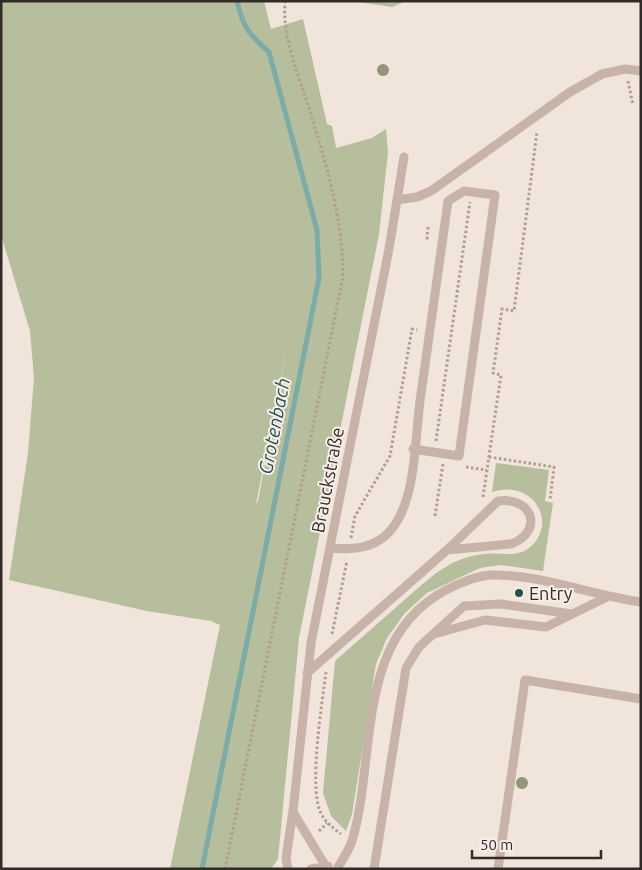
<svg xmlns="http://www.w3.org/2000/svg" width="642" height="870" font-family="Ubuntu,sans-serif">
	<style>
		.green { fill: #b6be9d; fill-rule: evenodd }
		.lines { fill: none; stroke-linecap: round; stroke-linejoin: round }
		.stream { stroke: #7daba7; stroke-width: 5 }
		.path { stroke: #b29d93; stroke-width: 3; stroke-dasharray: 2.5 2.5; stroke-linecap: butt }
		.lane { stroke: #c7b3a8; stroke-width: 9 }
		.tree { fill: #94937b }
		.poi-dot { fill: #215350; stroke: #f8eee7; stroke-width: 2 }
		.labels { text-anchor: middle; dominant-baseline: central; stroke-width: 4; stroke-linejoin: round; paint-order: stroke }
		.street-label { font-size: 18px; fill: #342a28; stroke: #f8eee7 }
		.poi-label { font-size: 18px; fill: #342a28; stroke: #f8eee7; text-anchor: start }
		.water-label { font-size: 19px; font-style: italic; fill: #215350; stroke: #f8eee7 }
	</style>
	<rect width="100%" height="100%" fill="#f0e4db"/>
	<path class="green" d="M1,1H264L271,29L303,19L327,124L332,126L336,148L372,138L386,129L388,153L379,234L299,638L278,859L271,869H170L220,625L211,621L147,611L9,580L28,453L34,378L30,331L1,235ZM289,336L258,501L256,504Z
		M352,1H406L392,7Z
		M496,463L549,470L545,501L553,503L543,571L501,565L480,568L427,593L405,613L387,638L376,664L352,814L346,831L331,816L323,793L335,661C357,642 379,622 401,603C416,590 431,575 449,565C459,559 473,555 485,554C499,552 517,558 529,548C559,524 534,478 492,492Z"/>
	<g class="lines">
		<path class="stream" d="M202,869L319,278L317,230L269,52C249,34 243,28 237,1"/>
		<path class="path" d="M628,81L633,105
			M428,227L427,238L430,239
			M436,441L470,202
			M489,457L554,467L550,500
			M466,467L487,470
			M483,497L501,375L493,373L502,309L514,311L537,132
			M435,516L443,464
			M351,538L355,516L390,456L412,329L417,330
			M332,634L347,561
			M326,672C322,704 309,783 320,811C324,821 332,827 341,834
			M319,831L327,823
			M225,869L343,276C343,217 325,160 308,105C297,71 282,37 285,1"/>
		<path class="lane" d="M397,200L417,197L431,191L570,92L602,74L625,69L641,71
			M330,548C354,550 378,549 394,526C416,495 415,439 420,401C429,334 439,268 448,201L464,191L495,195L459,456L413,449
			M434,634L485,620L546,627L607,597
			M307,673L447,550L498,501C533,496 544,532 511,544L447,550
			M293,812L325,865
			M338,867C343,859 349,850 352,841C377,757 354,638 446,590C460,583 477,575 493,575C543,575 591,595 641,602
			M288,869L286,858L293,811L311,643L389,249L404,157
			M311,869L328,866
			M374,869L406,668L419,647L464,606L501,604L572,614
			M498,869L525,680L641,699"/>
	</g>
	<g class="tree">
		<circle cx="383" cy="70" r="6"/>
		<circle cx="522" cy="783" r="6"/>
	</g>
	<circle class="poi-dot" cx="519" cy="593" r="5"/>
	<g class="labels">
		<g class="street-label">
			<text transform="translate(327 480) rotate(-79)">Brauckstraße</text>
		</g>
		<g class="poi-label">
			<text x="529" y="593">Entry</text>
		</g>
		<g class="water-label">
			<text transform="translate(274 426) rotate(-79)">Grotenbach</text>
		</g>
	</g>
	<rect width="642" height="870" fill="none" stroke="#342a28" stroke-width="5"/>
	<path d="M472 850v8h129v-8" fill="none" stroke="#342a28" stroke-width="2.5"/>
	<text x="480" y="850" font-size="15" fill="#342a28" stroke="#f8eee7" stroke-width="4" paint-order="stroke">50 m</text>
</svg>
